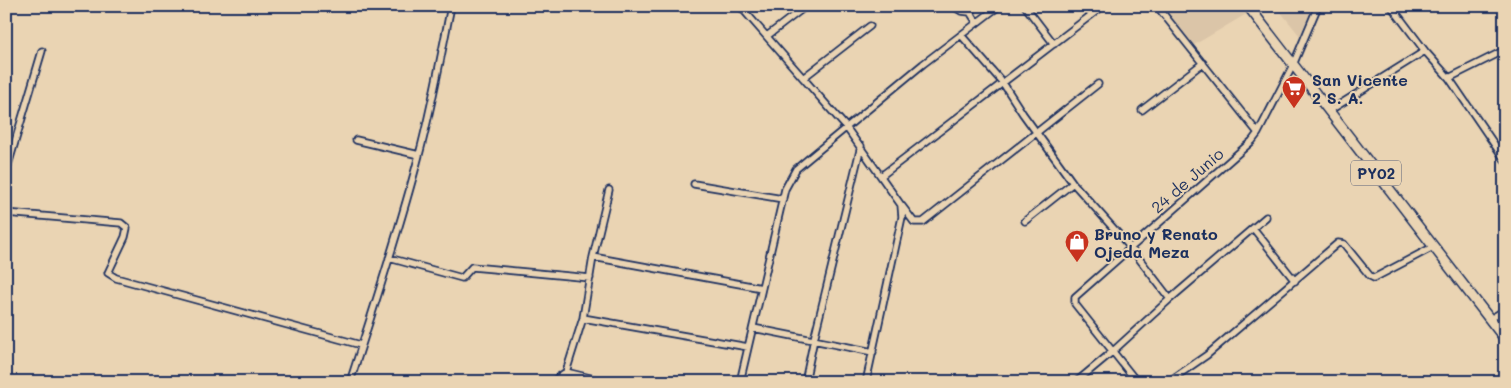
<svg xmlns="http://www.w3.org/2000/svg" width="1511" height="388" font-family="Mali,sans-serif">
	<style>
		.built { fill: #dbc5a8 }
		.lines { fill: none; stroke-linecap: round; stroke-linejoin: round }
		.street-casing { stroke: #1b2f5e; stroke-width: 9 }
		.primary-casing { stroke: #1b2f5e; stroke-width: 12 }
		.street { stroke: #ead4b3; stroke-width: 5.5 }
		.primary { stroke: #ead4b3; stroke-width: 9 }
		.labels { text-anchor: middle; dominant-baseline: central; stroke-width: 4; stroke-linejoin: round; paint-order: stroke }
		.shield { fill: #ead4b3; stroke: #596078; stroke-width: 1 }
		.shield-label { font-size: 15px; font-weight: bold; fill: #1b2f5e }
		.poi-label { font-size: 16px; font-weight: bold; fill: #1b2f5e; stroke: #ead4b3; text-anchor: start }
		.street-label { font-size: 16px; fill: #1b2f5e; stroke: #ead4b3 }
	</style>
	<rect width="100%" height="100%" fill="#ead4b3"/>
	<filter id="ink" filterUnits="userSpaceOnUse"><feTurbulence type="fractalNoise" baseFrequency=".02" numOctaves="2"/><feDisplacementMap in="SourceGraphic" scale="10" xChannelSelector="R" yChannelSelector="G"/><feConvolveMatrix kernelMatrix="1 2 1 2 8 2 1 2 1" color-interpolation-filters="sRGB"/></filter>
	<g filter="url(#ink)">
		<path class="built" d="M1163,6H1243L1248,13L1194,45Z
			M1276,6H1313L1300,36Z"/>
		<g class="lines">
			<defs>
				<path id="street" d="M740,6L846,127L901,205L902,217L866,382
					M953,6L961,11L970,12L977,23
					M1025,6L1054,44
					M1157,6L1258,133
					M1391,6L1425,51L1449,78L1505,160
					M961,35L1003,83L1023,114L1073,183L1131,248L1170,299
					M767,36L806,6
					M803,78L870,26
					M1449,78L1505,50
					M1142,110L1203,63
					M1329,111L1425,51
					M356,140L419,155
					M6,172L42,51
					M881,176L1103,6
					M694,184L783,199
					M902,206L914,222H923L1098,84
					M6,213L121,223L127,228L125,237L108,273L116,278L361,345
					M1025,221L1073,183
					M1253,228L1295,281
					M593,257L762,288
					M389,258L462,278L472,267L590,278
					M583,318L748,347
					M1490,319L1505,310
					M753,328L873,352
					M566,372L607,382
					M350,382C374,307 399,232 419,155C432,106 441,56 451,6
					M552,382L566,372L583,318L593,257L609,190
					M740,382L785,189L796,169L923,64L999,6
					M805,382L814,339L861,146
					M1076,382L1112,352L1170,299L1266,217
					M1137,382L1075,304V297L1252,141L1258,133L1293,65L1318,6
					M1168,382L1207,355L1338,243L1344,244L1370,276L1374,278L1433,247"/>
				<path id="primary" d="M1248,6L1505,339"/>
			</defs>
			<use href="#street" class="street-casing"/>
			<use href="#primary" class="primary-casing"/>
			<use href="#street" class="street"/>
			<use href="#primary" class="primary"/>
		</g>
	</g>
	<defs>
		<symbol id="supermarket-pin" viewBox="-11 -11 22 30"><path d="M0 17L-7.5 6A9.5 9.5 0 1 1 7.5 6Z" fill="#c8321e" stroke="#ead4b3"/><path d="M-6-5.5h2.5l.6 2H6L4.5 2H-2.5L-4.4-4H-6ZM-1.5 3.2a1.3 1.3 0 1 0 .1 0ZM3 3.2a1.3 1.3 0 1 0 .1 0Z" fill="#fff"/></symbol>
		<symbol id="shop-pin" viewBox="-11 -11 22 30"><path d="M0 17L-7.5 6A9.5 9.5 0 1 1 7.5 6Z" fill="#c8321e" stroke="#ead4b3"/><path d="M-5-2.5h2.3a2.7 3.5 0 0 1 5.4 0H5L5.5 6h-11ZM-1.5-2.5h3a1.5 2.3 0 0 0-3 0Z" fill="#fff"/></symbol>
	</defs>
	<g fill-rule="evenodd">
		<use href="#supermarket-pin" x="1280" y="74" width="28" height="38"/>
		<use href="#shop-pin" x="1063" y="228" width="28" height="38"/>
	</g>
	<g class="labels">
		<rect class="shield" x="1351" y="160.5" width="50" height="25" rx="4"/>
		<g class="shield-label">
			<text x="1376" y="173">PY02</text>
		</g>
		<g class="poi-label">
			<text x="1312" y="79">San Vicente<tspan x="1312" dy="18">2 S. A.</tspan></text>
			<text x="1094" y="233">Bruno y Renato<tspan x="1094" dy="18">Ojeda Meza</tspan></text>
		</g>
		<g class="street-label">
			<text transform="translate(1187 180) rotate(-41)">24 de Junio</text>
		</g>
	</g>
	<rect width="1511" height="388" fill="none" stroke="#ead4b3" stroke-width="25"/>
	<rect x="12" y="12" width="1486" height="363" fill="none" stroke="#1b2f5e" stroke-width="2" filter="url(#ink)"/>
</svg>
